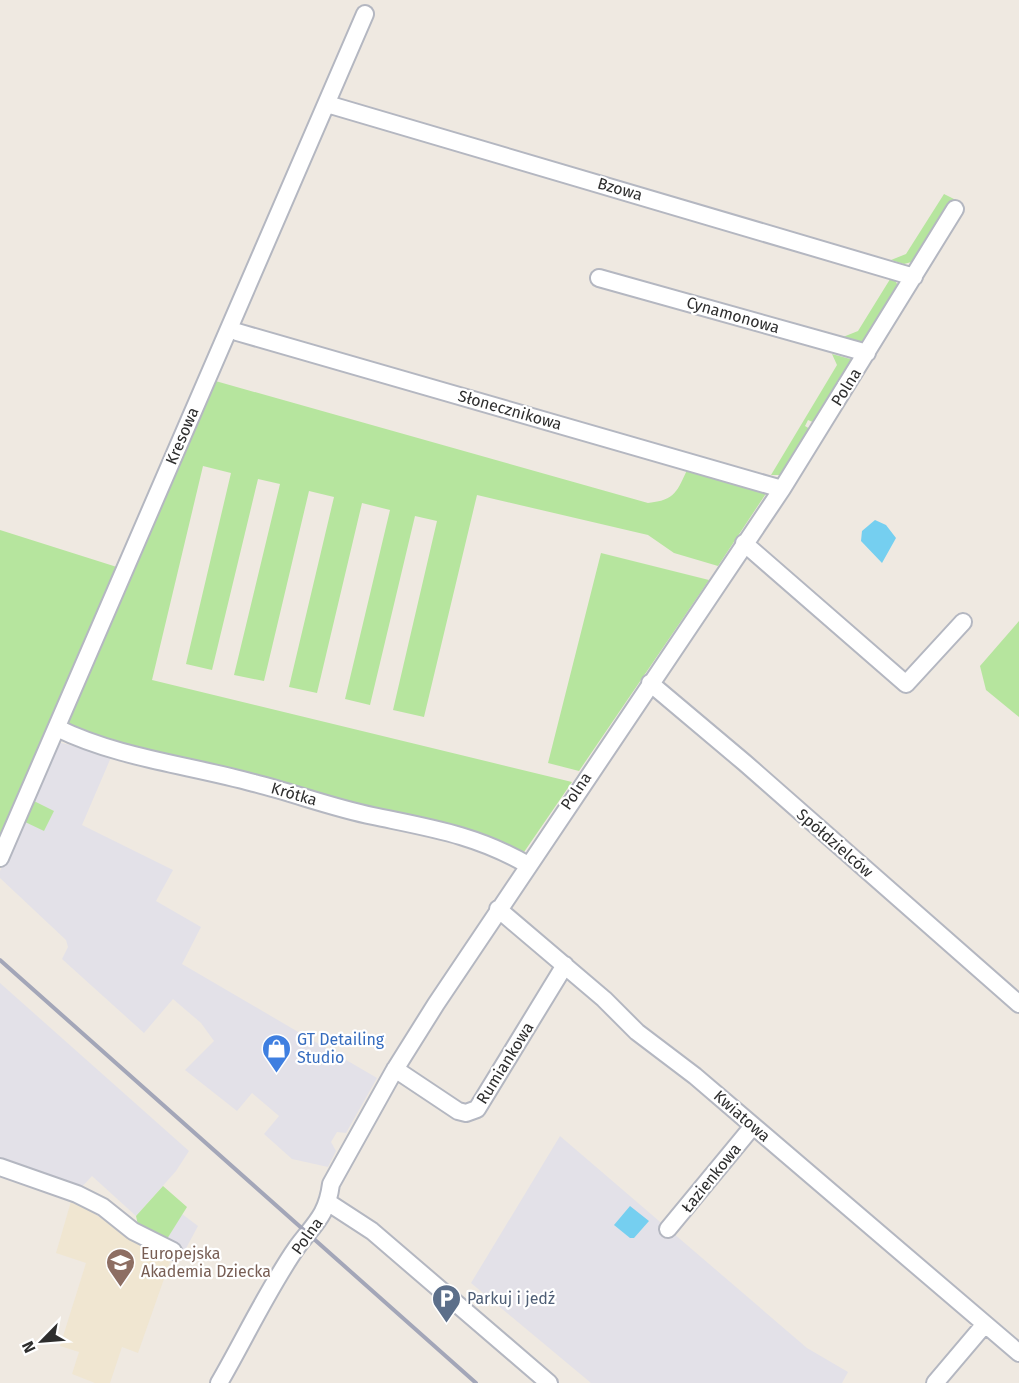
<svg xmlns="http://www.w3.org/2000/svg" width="1019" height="1383" font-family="'Fira Sans',sans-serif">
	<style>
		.industrial { fill: #e3e1e8 }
		.education { fill: #f0e6d1 }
		.green { fill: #b6e59e }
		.water { fill: #75cff0 }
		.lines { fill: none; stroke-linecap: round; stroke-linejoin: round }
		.minor-casing { stroke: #b4b7c1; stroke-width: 20 }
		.minor { stroke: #fff; stroke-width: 16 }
		.rail { stroke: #a3a6b8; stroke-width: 4 }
		.labels { text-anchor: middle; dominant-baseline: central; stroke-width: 4.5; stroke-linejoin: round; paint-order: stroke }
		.street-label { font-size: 16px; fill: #2e2e2e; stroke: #fff }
		.shop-label { font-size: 16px; fill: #366cbe; stroke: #fff; text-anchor: start }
		.education-label { font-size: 16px; fill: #785e54; stroke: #fff; text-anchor: start }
		.service-label { font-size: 16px; fill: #4e5e75; stroke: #fff; text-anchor: start }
	</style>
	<rect width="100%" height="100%" fill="#efe9e1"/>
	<path class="industrial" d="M57,742L112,755L82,825L173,870L156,901L201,927L182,964L377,1078L346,1133L337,1132L331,1142L336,1151L328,1167L292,1159L264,1134L279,1116L252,1093L237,1111L185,1070L214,1041L201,1023L173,999L144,1033L62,959L68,947L66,940L0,878V871L23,821L53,811L32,800Z
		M0,983L189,1151L176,1171L136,1216L92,1176L80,1189L0,1160Z
		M560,1136L807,1348L848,1372L842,1383H591L471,1283Z
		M182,1214L198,1226L184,1252L167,1239Z"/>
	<path class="education" d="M72,1198L122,1233L171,1259L138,1353L122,1347L110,1383H95L72,1374L79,1352L60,1346L86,1263L56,1253Z"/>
	<path class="green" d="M944,194L956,200L919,260L904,264L891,260L906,254Z
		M892,276L899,287L864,343L843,337L858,331Z
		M832,354L854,360L815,423L808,420L805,426L810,429L781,475H771L837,365Z
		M212,380L648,503C676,500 677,491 688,468L767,492L718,566L674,553L648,535L477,495L424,717L393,710L437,521L415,516L370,705L345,699L390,510L362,503L317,693L289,687L334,497L309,491L264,681L234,675L280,484L258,479L212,670L186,664L231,473L203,466L152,680L572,782L522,855L390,815L90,736L67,725L66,717Z
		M0,530L120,568L0,846Z
		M601,553L709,580L579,771L548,763Z
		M1019,621V717L986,690L980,666Z
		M32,800L54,811L44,831L23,821Z
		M163,1186L187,1207L167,1239L138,1225L136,1216Z"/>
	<path class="water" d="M875,520L886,525L896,538L882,563L861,541L862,531Z
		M630,1206L649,1221L634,1238H630L614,1225Z"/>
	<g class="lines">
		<defs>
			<path id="minor" d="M327,104L914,277
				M599,278L867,353
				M237,332L782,489
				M744,543L906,684L963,622
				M650,683L745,763L1019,1004
				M57,728C118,758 189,765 254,783C294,793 333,808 373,816C430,828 477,835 528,865
				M0,858L365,14
				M498,909L604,999L637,1032L695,1076L1019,1353
				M395,1069L458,1111L466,1113L477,1109L565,965
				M0,1167L77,1194L103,1207L133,1231L173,1251
				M329,1203L372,1231L549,1383
				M668,1229L753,1126
				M219,1383C244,1340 269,1287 297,1247C315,1223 327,1215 331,1184L394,1071L436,1004L782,489L955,209
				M935,1383L985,1324"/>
		</defs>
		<use href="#minor" class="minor-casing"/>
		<use href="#minor" class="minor"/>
		<path class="rail" d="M0,960L476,1383"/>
	</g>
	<defs>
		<symbol id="shop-pin" viewBox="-11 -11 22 30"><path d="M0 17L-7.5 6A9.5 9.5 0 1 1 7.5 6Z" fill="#3f7fe0" stroke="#fff"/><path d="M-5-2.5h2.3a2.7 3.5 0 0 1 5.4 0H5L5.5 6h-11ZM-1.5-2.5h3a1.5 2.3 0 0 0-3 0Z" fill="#fff"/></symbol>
		<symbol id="school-pin" viewBox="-11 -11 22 30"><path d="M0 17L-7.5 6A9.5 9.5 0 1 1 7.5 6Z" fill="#8d6e63" stroke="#fff"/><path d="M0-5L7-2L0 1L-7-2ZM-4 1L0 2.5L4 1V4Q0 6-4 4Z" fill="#fff"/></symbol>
		<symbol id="parking-pin" viewBox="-11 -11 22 30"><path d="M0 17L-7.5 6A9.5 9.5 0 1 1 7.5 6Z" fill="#5c6f8a" stroke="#fff"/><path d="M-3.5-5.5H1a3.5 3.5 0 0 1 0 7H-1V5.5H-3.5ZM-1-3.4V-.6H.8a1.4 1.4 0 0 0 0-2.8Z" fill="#fff"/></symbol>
	</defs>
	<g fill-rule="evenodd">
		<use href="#shop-pin" x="260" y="1032" width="33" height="45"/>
		<use href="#school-pin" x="104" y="1246" width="33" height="45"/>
		<use href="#parking-pin" x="430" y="1282" width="33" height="45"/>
	</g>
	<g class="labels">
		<g class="street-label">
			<text transform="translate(620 189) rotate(16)">Bzowa</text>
			<text transform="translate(733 315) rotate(16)">Cynamonowa</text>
			<text transform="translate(846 387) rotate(-58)">Polna</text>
			<text transform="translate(510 410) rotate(16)">Słonecznikowa</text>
			<text transform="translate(182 436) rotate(-67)">Kresowa</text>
			<text transform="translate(576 791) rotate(-56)">Polna</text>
			<text transform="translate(294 794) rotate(16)">Krótka</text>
			<text transform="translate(835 843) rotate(41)">Spółdzielców</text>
			<text transform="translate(505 1063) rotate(-58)">Rumiankowa</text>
			<text transform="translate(742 1116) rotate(41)">Kwiatowa</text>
			<text transform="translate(711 1178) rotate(-51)">Łazienkowa</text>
			<text transform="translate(307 1236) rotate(-54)">Polna</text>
		</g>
		<g class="shop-label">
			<text x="297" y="1039">GT Detailing<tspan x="297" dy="18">Studio</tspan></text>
		</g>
		<g class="education-label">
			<text x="141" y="1253">Europejska<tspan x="141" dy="18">Akademia Dziecka</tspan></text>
		</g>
		<g class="service-label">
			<text x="467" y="1298">Parkuj i jedź</text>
		</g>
	</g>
	<g transform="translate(42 1341) rotate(245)" stroke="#ffffff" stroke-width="4.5" paint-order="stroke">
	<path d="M0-4.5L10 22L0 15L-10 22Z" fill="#2e2e2e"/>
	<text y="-9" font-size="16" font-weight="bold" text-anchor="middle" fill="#2e2e2e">N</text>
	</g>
</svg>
